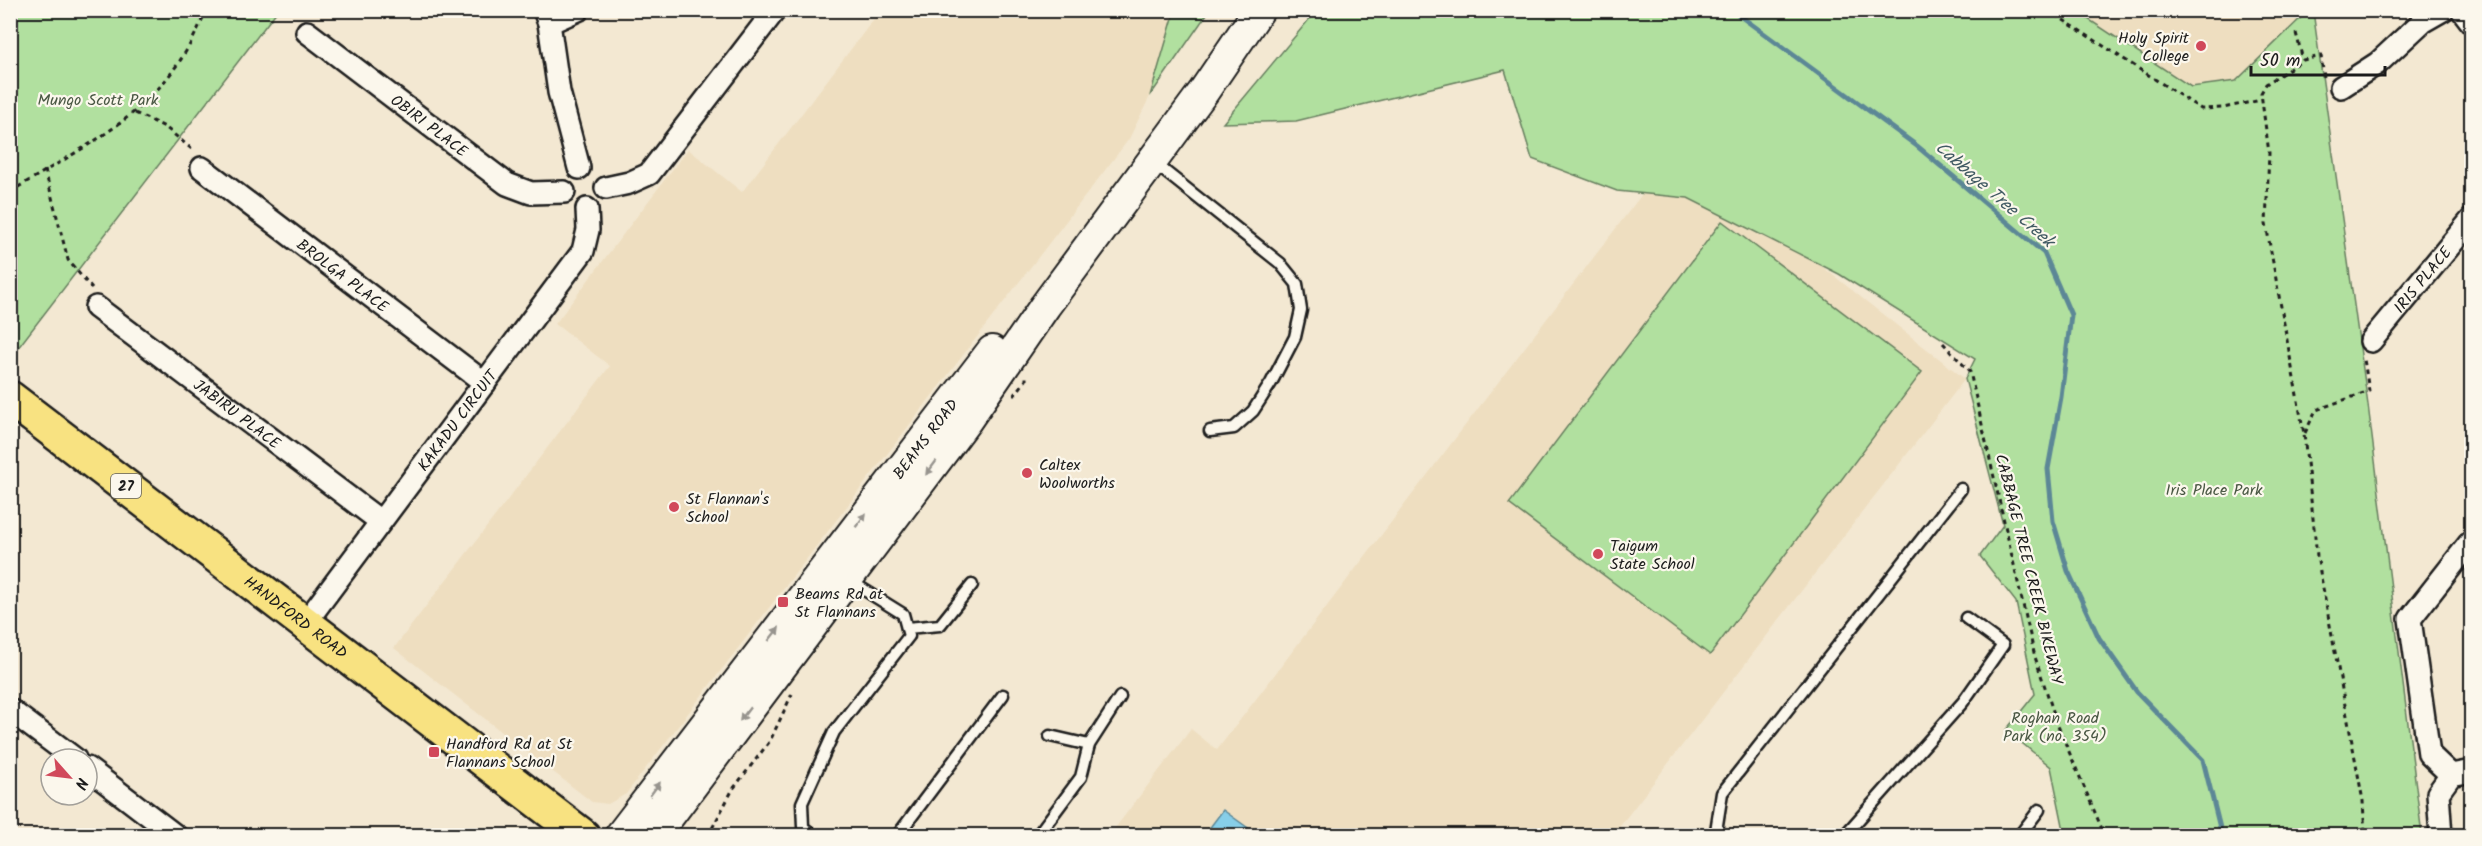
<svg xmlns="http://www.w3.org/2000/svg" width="2482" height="846" font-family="Kalam,sans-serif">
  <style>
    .built { fill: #eedec0 }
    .green { fill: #b1e09f; stroke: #667e5e; stroke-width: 1.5 }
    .water { fill: #87cee8; stroke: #5c8796; stroke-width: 1.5 }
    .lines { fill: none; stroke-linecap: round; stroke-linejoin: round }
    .stream { stroke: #5c8796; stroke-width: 5 }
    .lane-casing { stroke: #1c1c1c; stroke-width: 15 }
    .street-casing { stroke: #1c1c1c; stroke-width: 26 }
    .secondary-casing { stroke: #1c1c1c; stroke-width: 34 }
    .primary-casing { stroke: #1c1c1c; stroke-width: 38 }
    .path { stroke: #1c1c1c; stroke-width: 3; stroke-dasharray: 4.5 4.5; stroke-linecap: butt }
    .lane { stroke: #fbf7ec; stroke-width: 10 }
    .street { stroke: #fbf7ec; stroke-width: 21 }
    .secondary { stroke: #fbf7ec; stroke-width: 30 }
    .primary { stroke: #f8e281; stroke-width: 33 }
    .oneway { fill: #97948e }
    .poi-dot { fill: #d1495b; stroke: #fbf7ec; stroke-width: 2 }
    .labels { text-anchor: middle; stroke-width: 4.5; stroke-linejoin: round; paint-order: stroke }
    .shield { fill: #fbf7ec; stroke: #5f5e5a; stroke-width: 1.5 }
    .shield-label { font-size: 15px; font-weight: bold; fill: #1c1c1c }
    .poi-label { font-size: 16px; fill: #1c1c1c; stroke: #fbf7ec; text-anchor: start }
    .park-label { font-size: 16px; fill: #495743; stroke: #fbf7ec }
    .street-label { font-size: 16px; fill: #1c1c1c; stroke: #fbf7ec }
    .water-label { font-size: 18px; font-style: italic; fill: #415a63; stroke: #fbf7ec }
  </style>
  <rect width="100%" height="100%" fill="#f3e8d2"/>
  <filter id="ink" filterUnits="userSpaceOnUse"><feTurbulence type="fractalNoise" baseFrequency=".0167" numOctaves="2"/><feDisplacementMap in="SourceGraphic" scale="12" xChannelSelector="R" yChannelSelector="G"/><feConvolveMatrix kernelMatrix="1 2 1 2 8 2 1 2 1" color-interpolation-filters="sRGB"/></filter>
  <g filter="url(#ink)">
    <!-- built -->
    <g class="built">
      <polygon points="880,11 1175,11 1150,96 1129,139 626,794 608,804 592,802 394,648 610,366 555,324 688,149 742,192"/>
      <polygon points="2076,11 2308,11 2236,81 2191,87"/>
      <polygon points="1675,151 1965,379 1613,835 1109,836 1191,729 1217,750"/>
    </g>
    <!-- green -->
    <g class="green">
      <polygon points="10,11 277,11 11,357 10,357"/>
      <polygon points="1175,11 1209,11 1150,96"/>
      <polygon points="1316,11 2076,11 2191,87 2236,81 2308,11 2313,11 2368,405 2422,835 2065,835 2051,767 2006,730 2035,694 2016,602 1980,556 2003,525 1965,379 1975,359 1839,274 1688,198 1617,191 1532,159 1505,70 1296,121 1223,123"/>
      <polygon points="1722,221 1922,372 1710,655 1509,504"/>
    </g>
    <!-- water -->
    <polygon class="water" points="1223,810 1258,835 1216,835 1208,830"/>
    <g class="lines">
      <!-- stream -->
      <polyline class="stream" points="1732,10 1917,146 2044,253 2071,315 2061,397 2048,469 2053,521 2068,571 2099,638 2137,692 2203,760 2222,836"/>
      <!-- lane casing -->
      <g class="lane-casing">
        <g id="lane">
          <polyline points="1153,162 1280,263 1297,284 1301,310 1295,337 1271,383 1253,411 1234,428 1210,431"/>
          <polyline points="907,628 940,625 972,585"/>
          <polyline points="1050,736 1089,745"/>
          <polyline points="814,836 803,827 802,803 834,732 909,636 903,614 850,581"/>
          <polyline points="897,836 1003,695"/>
          <polyline points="1037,836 1081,777 1089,745 1120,697"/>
          <polyline points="1713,836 1716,831 1722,793 1961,489"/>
          <polyline points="1844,836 1963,702 2003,645 1966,618"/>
          <polyline points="2019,836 2039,810"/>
        </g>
      </g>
      <!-- street casing -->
      <g class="street-casing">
        <g id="street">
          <polyline points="544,10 549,23 559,92 579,168"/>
          <polyline points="2462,10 2472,23"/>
          <polyline points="549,23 578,10"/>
          <path id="s1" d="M307,32L507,184L531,193L564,192"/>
          <polyline points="2341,87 2378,63 2422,22 2443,10"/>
          <path id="s2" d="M202,168L485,383"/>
          <polyline points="606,188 629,183 649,174 775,10"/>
          <path id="s3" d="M96,307L380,521"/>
          <path id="s4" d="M2371,341L2472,219"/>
          <path id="s5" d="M306,622L583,251L588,230L587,209"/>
          <polyline points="10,710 75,759"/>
          <polyline points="87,768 176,836"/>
          <polyline points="2451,775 2472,771"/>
          <polyline points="2441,836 2438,793 2451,775 2429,754 2410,619 2472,540"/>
        </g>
      </g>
      <!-- secondary casing -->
      <g class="secondary-casing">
        <g id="secondary">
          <path id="s6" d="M620,836L992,351"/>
          <polyline points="654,836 966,421 1045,306 1204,91 1259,10"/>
        </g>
      </g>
      <!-- primary casing -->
      <g class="primary-casing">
        <g id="primary">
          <path id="s7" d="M10,398L583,836"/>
        </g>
      </g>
      <!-- path -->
      <g class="path">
        <polyline points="2048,10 2201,109 2223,108 2261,100"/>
        <polyline points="2296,33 2303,60"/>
        <polyline points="2324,77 2321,56 2303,60 2266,84 2261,93 2269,153 2266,224 2304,434 2317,556 2363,801 2365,836"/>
        <polyline points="135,113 165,127 193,150"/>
        <polyline points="45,170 68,260 92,289"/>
        <path d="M10,192C96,139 167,110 206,10"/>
        <polyline points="1943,343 1970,372 2035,657 2058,726 2105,836"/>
        <polyline points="1014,396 1026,380 1026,377"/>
        <polyline points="2305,433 2316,410 2369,391 2364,359"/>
        <polyline points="708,836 733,789 770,741 792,694"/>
      </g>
      <!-- lane -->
      <use href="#lane" class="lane"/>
      <!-- street -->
      <use href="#street" class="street"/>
      <!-- secondary -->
      <use href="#secondary" class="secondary"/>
      <!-- primary -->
      <use href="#primary" class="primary"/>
    </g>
    <!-- one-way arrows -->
    <defs><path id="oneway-solid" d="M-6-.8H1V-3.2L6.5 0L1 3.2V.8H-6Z" transform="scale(1.5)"/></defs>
    <g class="oneway">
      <use href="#oneway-solid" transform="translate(931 468) rotate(127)"/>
      <use href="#oneway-solid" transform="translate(861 520) rotate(-53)"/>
      <use href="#oneway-solid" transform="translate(774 634) rotate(-52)"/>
      <use href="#oneway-solid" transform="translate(745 714) rotate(127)"/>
      <use href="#oneway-solid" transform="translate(655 789) rotate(-53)"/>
    </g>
  </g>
  <!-- markers -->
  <g class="poi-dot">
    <circle cx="2201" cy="46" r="6"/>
    <circle cx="1027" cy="473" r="6"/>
    <circle cx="674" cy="507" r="6"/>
    <circle cx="1598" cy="554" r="6"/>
    <rect x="777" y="596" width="12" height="12" rx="3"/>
    <rect x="428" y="746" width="12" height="12" rx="3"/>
  </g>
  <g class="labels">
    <!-- shield labels -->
    <rect class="shield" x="111" y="474" width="30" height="24" rx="4.5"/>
    <g class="shield-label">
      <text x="126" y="491">27</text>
    </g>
    <!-- poi labels -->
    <g class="poi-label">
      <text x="2189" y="43" text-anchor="end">Holy Spirit<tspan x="2189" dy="18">College</tspan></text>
      <text x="1039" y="470">Caltex<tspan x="1039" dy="18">Woolworths</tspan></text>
      <text x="686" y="504">St Flannan's<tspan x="686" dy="18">School</tspan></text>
      <text x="1610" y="551">Taigum<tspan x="1610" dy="18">State School</tspan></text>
      <text x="795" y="599">Beams Rd at<tspan x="795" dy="18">St Flannans</tspan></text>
      <text x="446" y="749">Handford Rd at St<tspan x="446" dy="18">Flannans School</tspan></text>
    </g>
    <!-- park labels -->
    <g class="park-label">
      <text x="98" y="105">Mungo Scott Park</text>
      <text x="2214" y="495">Iris Place Park</text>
      <text x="2055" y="723">Roghan Road<tspan x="2055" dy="18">Park (no. 354)</tspan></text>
    </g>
    <!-- street labels -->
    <g class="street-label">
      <text dy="6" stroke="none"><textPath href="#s1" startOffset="154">OBIRI PLACE</textPath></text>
      <text dy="6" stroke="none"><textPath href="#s2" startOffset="177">BROLGA PLACE</textPath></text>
      <text dy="6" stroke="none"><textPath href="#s4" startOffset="80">IRIS PLACE</textPath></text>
      <text dy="6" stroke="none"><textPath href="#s3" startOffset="177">JABIRU PLACE</textPath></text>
      <text dy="6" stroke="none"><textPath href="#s5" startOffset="252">KAKADU CIRCUIT</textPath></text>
      <text dy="6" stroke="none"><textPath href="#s6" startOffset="501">BEAMS ROAD</textPath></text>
      <text transform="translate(2030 569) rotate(76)" y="6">CABBAGE TREE CREEK BIKEWAY</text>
      <text dy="6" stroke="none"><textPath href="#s7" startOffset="360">HANDFORD ROAD</textPath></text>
    </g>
    <!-- water labels -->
    <g class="water-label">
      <text transform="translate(1995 194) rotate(41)" y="6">Cabbage Tree Creek</text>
    </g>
  </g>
  <!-- margin -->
  <rect width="2482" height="846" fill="none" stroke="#fbf7ec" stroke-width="36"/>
  <rect x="18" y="18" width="2446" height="810" fill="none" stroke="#1c1c1c" stroke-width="2" filter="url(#ink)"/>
  <!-- north arrow -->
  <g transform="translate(69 777) rotate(118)"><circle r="28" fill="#fbf7ec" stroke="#a29f99" stroke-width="1.5"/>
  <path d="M0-4.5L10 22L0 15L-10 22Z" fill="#d1495b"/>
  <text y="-9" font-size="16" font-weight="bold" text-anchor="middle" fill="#1c1c1c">N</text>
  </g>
  <!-- scale -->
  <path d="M2251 66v9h134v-9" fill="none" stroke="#1c1c1c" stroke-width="3"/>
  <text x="2260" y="66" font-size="18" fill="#1c1c1c" stroke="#fbf7ec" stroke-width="4.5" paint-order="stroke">50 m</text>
</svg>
